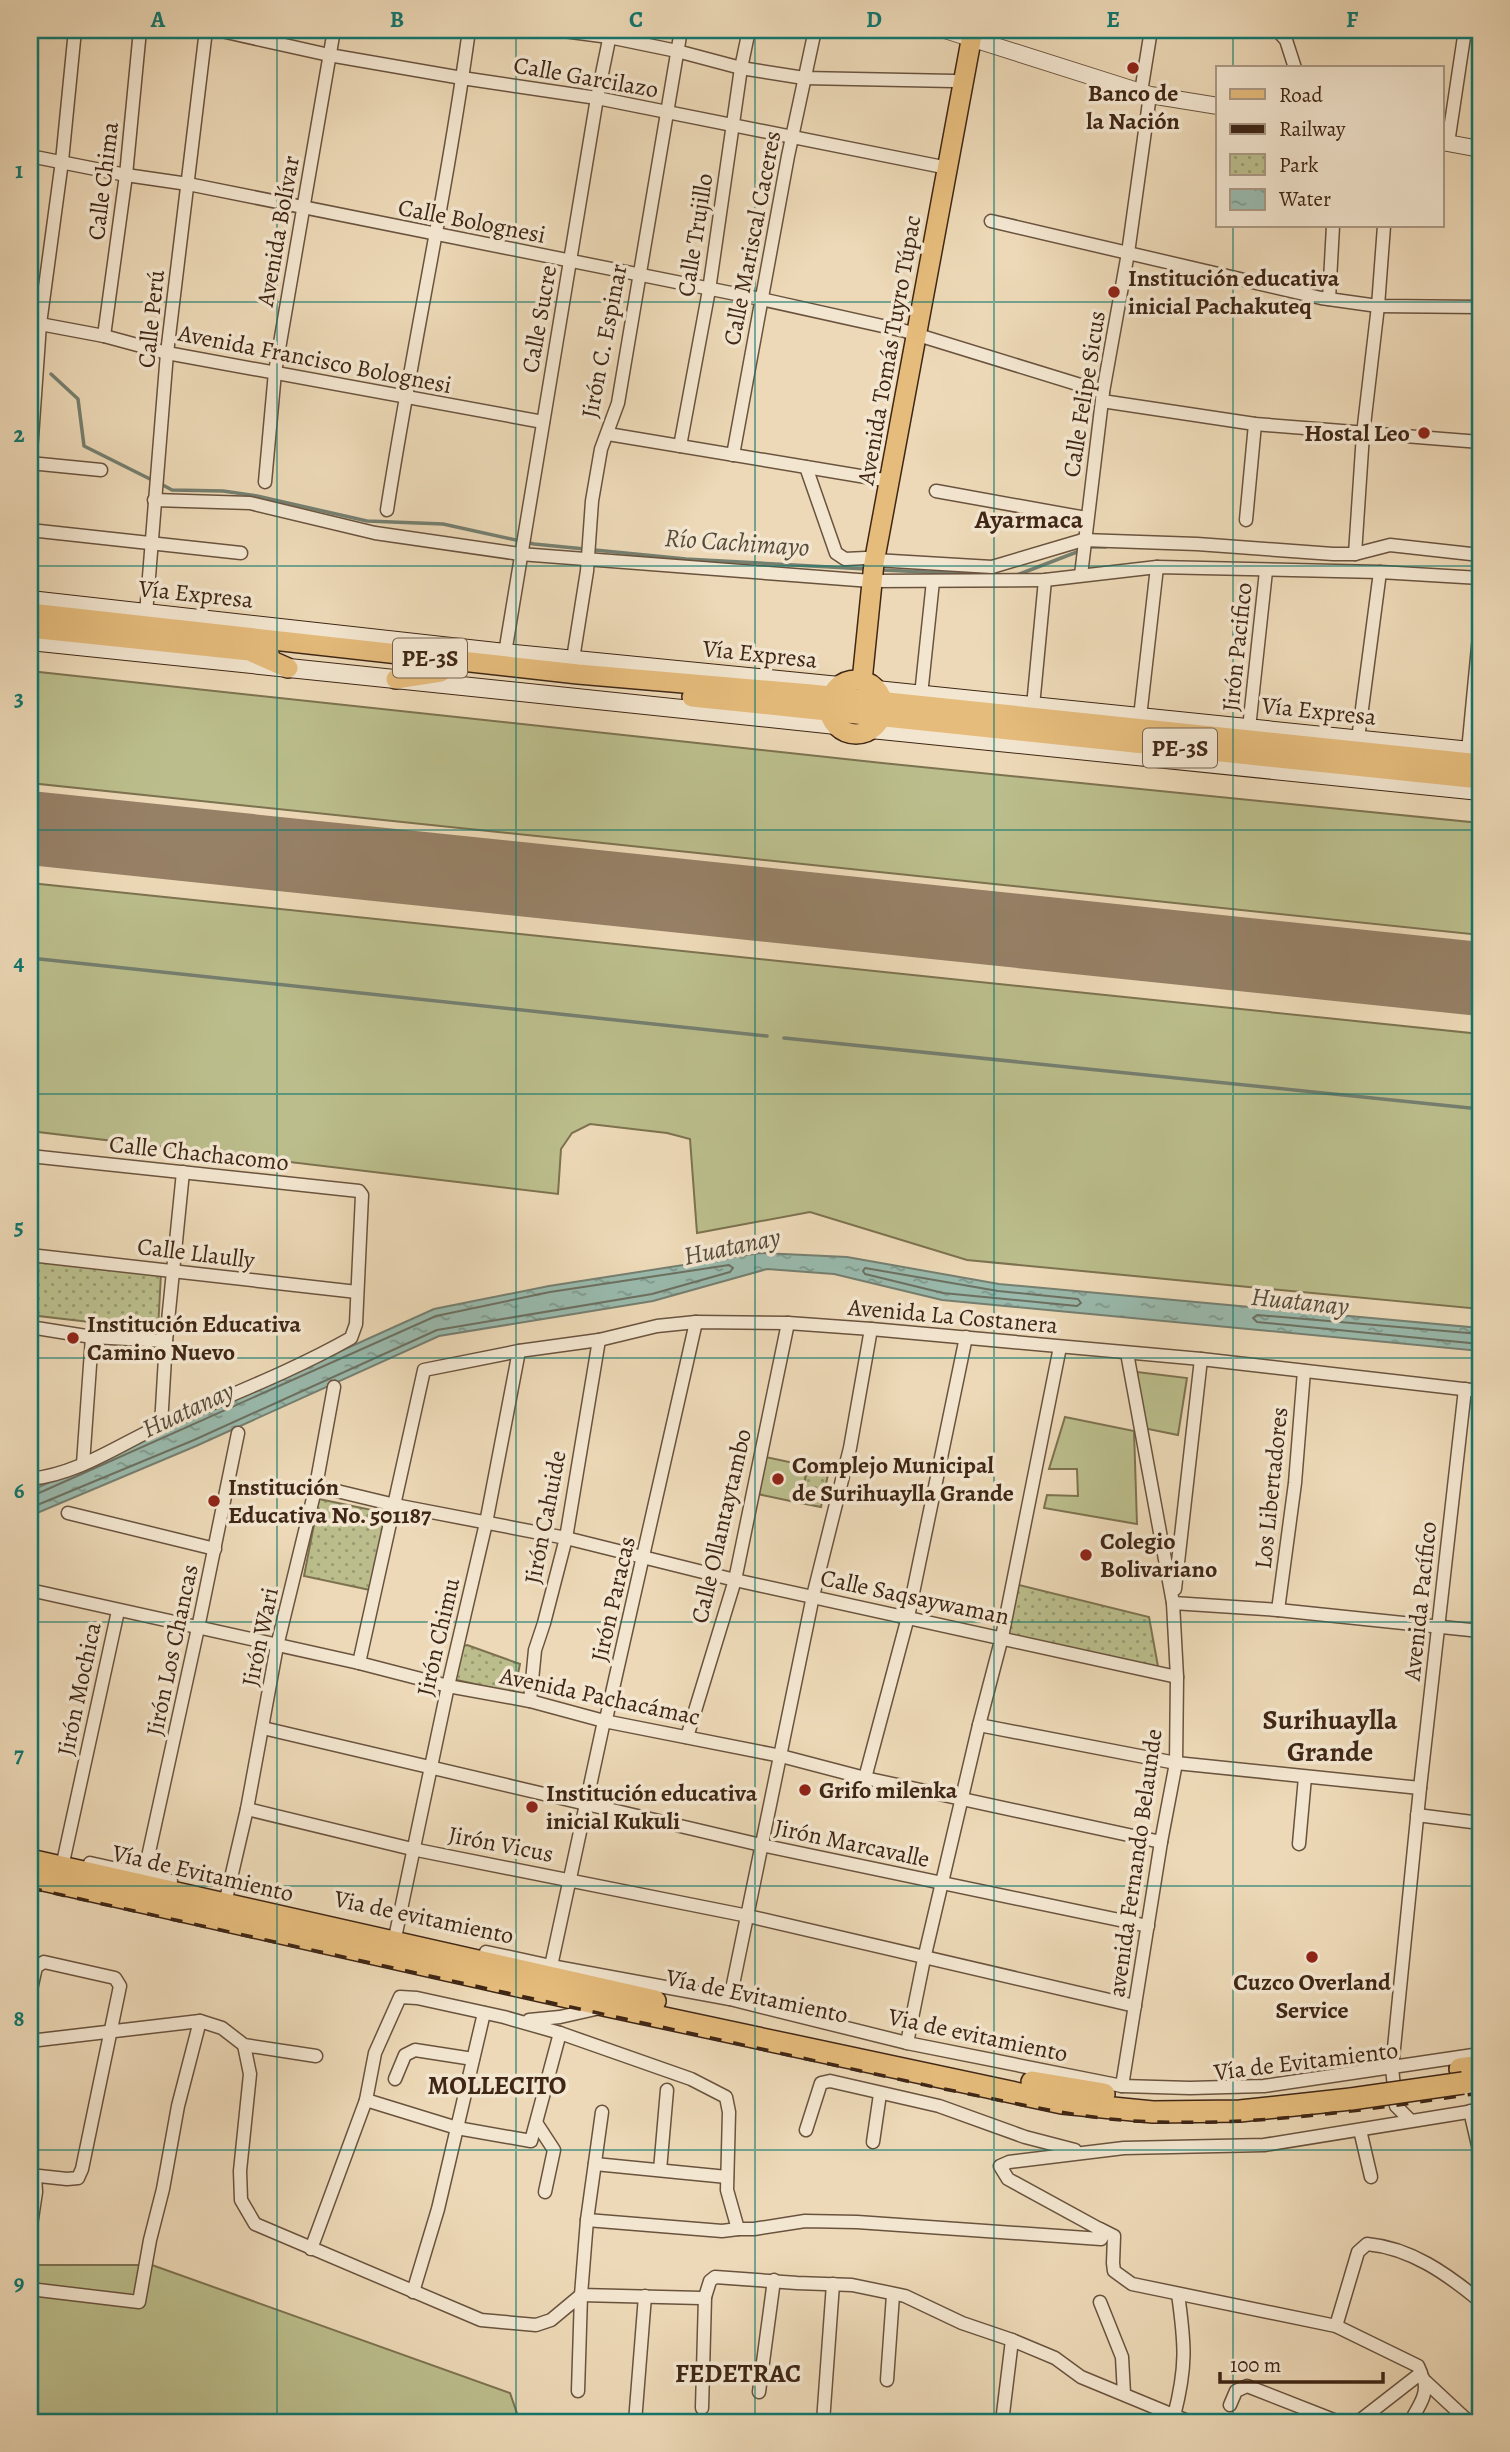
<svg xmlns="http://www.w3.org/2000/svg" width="1510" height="2452" font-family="Alegreya,serif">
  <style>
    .green { fill: #bbbe8c; stroke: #7d7250; stroke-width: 2 }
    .park { fill: url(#park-dots); stroke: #7d7250; stroke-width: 2 }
    .water { fill: url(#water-ripples); stroke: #757f70; stroke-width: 2 }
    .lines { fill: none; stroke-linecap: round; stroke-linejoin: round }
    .shore { stroke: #6c7061; stroke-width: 2 }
    .stream { stroke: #757f70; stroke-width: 3.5 }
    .runway { stroke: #968066; stroke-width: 74 }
    .minor-casing { stroke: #6a533e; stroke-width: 15 }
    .tertiary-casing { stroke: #6a533e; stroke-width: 18 }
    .secondary-casing { stroke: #3f2615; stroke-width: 20 }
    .primary-casing { stroke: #3f2615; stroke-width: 22 }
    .trunk-casing { stroke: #3f2615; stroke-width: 24 }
    .minor { stroke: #f3e6d0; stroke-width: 12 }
    .tertiary { stroke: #f3e6d0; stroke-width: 16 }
    .secondary { stroke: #f3e6d0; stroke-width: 18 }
    .primary { stroke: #e6bc7c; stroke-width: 19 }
    .trunk { stroke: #e6bc7c; stroke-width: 21 }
    .rail { stroke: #3f2615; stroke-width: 3.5; stroke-dasharray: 12 12; stroke-linecap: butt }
    .trunk-bridge-casing { stroke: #3f2615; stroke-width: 24; stroke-linecap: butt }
    .trunk-bridge { stroke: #e6bc7c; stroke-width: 21 }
    .grid { fill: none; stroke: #0f766e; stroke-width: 2; stroke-opacity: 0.55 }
    .poi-dot { fill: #8f2418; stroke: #f3e6d0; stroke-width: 2.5 }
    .labels { text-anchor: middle; stroke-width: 7; stroke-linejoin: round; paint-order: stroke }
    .shield { fill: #f3e6d0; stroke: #75604d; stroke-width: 2 }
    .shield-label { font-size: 23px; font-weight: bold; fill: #3f2615 }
    .street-label { font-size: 24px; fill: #3f2615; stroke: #f3e6d0 }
    .poi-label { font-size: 24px; font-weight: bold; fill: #3f2615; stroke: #f3e6d0; text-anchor: start }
    .neighbourhood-label { font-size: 26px; font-weight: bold; fill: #3f2615; stroke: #f3e6d0 }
    .water-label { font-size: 26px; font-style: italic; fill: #564b3b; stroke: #f3e6d0 }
    .quarter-label { font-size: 28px; font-weight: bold; fill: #3f2615; stroke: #f3e6d0 }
    .neatline { fill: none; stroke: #0f766e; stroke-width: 2.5 }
    .grid-label { font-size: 23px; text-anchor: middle; font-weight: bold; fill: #0f766e }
  </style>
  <defs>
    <pattern id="park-dots" width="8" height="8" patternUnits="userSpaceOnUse" patternTransform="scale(1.75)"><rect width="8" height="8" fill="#bbbe8c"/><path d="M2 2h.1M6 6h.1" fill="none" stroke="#999a71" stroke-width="1.8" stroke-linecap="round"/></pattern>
    <pattern id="water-ripples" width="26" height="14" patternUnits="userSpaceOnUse" patternTransform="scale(1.75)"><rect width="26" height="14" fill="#99baad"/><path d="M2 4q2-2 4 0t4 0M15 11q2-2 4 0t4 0" fill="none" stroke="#7e978c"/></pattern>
  </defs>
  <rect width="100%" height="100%" fill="#edd9b7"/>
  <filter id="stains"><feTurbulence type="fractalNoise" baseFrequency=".00286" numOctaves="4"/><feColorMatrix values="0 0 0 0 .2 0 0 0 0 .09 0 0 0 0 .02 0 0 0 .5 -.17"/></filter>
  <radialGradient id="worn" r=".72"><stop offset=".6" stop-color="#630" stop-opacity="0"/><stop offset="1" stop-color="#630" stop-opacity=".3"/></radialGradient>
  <!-- green -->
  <g class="green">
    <polygon points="30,671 882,763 1480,823 1480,935 30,783"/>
    <polygon points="30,883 1480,1034 1480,1309 967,1260 810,1212 697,1233 690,1139 667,1133 590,1124 572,1133 561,1149 558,1194 30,1131"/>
    <polygon points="1137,1372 1187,1378 1178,1435 1143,1428"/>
    <polygon points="1065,1417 1134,1431 1137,1524 1044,1508 1047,1495 1078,1496 1077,1469 1049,1469"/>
    <polygon points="756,1455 808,1466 800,1503 748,1492"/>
    <polygon points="30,2265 152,2265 510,2393 520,2422 30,2422"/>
  </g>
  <!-- park -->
  <g class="park">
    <polygon points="30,1258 161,1273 158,1330 30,1315"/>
    <polygon points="808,1466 829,1470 821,1507 800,1503"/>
    <polygon points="319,1499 386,1513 370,1590 304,1576"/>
    <polygon points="1011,1583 1149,1617 1159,1672 1000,1636"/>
    <polygon points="467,1645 520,1664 514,1693 448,1678 454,1649"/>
  </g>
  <!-- water -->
  <polygon class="water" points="760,1253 847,1257 999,1284 1480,1328 1480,1351 942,1300 834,1274 767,1269 653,1301 439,1336 196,1446 30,1516 30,1491 434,1309 549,1286"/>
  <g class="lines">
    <!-- shore -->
    <g class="shore">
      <polygon points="865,1268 998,1291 1078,1299 1081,1303 1077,1306 943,1293 865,1274 863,1271"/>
      <polyline points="1480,1334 1257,1315 1253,1318 1257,1322 1480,1344"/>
      <polyline points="30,1497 436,1316 550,1292 729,1265 733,1268 730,1272 652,1294 437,1330 194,1440 30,1508"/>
    </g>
    <!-- stream -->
    <g class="stream">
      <polyline points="51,374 78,399 84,446 154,481"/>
      <polyline points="161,484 172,490 223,491 257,496 367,521 443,524 534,544 686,559 866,569"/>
      <polyline points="1089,547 1106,547"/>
      <polyline points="881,570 971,574"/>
      <polyline points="1017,575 1082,550"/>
      <polyline points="30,958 767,1036"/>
      <polyline points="784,1038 1480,1109"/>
    </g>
    <!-- runway -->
    <polyline class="runway" points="30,828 1480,979"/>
    <!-- minor casing -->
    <g class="minor-casing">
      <g id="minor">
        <polyline points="217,30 329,55 462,78 597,98 948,168"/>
        <polyline points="556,30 609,37 677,51 741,68 804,78 954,81"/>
        <polyline points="1277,30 1286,40 1295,68"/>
        <polyline points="1141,92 1151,30"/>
        <polyline points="1448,143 1465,30"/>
        <polyline points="30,156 126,175 188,184 761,299 905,331 1103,392"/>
        <polyline points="991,221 1321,298 1378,306 1480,307"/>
        <polyline points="1329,299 1333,226"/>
        <polyline points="40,324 104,336 167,353 543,422"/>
        <polyline points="104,336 126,175 140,30"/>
        <polyline points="1102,401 1255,424 1480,442"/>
        <polyline points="608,434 890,481"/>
        <polyline points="680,446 709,290 741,68 749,30"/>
        <polyline points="733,455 788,156 815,30"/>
        <polyline points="30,463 101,470"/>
        <polyline points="30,466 40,324 62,161 75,30"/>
        <polyline points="806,467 836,553 845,559 866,558"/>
        <polyline points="265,482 275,372 334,30"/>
        <polyline points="936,491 1086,518"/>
        <polyline points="154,500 250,503 375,533 520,554 871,581 1045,580 1157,567 1380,572 1480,578"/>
        <path d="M387,510C412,349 447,191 469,30"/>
        <polyline points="1246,520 1255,424"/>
        <polyline points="30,530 241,553"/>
        <polyline points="1355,554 1363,434 1378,306 1384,226"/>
        <polyline points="875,560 992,567 1083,540 1197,544 1333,554 1355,554 1390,545 1480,555"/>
        <polyline points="1081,575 1103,392 1128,253 1150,95"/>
        <polyline points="146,614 167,353 206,30"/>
        <polyline points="505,653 597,98 611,30"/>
        <polyline points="573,659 587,571 592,501 601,449 618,403 681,30"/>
        <polyline points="921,695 933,581"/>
        <polyline points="1033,706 1045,580"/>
        <polyline points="1140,717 1157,567"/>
        <polyline points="1249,728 1266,571"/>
        <polyline points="1358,739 1380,572"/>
        <polyline points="1468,751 1480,626"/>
        <path d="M30,1156L359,1191L362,1195L356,1324L351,1338C291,1372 227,1396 164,1424C120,1444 79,1474 30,1479"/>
        <polyline points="30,1255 357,1292"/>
        <polyline points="30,1327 92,1337 166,1341"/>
        <polyline points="161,1425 166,1341 183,1172"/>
        <polyline points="83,1464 92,1337"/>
        <polyline points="316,1486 395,1505 566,1538 735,1580 1177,1677"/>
        <polyline points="68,1513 215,1549"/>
        <polyline points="1175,1589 1201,1359"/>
        <polyline points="30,1590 359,1663 448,1686 530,1701 604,1721 781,1756 865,1778 1161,1842"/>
        <polyline points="1173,1603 1278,1610 1480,1631"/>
        <polyline points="30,1609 33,1590"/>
        <polyline points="1278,1610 1295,1483 1304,1371"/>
        <polyline points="359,1663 424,1370 519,1351 599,1340 657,1326 696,1322 788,1323 871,1329 1201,1359 1480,1391"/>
        <polyline points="530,1701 535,1650 544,1623 566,1538 599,1340"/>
        <polyline points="979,1725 1176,1763 1420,1788"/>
        <polyline points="263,1728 761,1845 1148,1926"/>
        <polyline points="687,1737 735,1580 788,1323"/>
        <polyline points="865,1778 908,1617 966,1337"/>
        <polyline points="247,1809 412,1849 748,1916 1135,2006"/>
        <polyline points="1417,1815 1480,1823"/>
        <polyline points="1299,1844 1305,1777"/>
        <polyline points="90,1863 171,1881"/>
        <polyline points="62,1867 118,1611"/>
        <polyline points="144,1875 198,1628 238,1433"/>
        <polyline points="227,1895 247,1809 277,1646 316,1486 334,1387"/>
        <polyline points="396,1933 448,1686 486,1523 519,1351"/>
        <polyline points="486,1952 551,1966 730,1999 907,2043 1122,2086 1190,2088 1264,2086 1480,2054"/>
        <polyline points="551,1966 604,1721 607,1715 696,1322"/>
        <polyline points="30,1994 36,1967 44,1962 115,1978 120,1986 82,2169 78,2178 67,2179 30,2175"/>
        <polyline points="730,1999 813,1596 850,1448 871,1329"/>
        <polyline points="529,2020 560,2017 600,2008"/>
        <polyline points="30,2041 200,2021 222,2028 244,2045 316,2056"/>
        <polyline points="907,2043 924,1959 979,1725 1002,1637 1060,1347"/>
        <polyline points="244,2045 250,2074 240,2171 241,2200 255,2224 481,2320 536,2325 551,2320 581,2295 578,2391"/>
        <polyline points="395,2079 405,2055 415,2050 473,2059"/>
        <polyline points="1122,2086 1161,1842 1176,1763 1177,1677 1173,1603 1127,1353"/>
        <polyline points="366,2100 457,2128 531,2141 560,2033"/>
        <polyline points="1470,2111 1480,2154"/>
        <polyline points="1410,2120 1396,2106 1392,2068 1420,1788 1465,1389"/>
        <polyline points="537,2124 554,2150 545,2192"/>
        <polyline points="806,2130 821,2083 830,2081 939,2106 1025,2137 1075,2150"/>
        <polyline points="1360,2130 1371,2177"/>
        <polyline points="873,2142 880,2094"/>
        <polyline points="595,2164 727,2177"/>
        <polyline points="660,2170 667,2090"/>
        <polyline points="587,2220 602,2112"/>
        <polyline points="738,2229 722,2231 587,2220 581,2295 701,2298 705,2297 710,2281 715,2277 797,2283 852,2285 905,2296 962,2323 1012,2340 1002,2422"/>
        <polyline points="1100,2229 1114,2236 1113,2263 1114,2271 1132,2284 1336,2326 1418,2366 1421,2373 1358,2422"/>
        <polyline points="30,2232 36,2192 35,2176"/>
        <polyline points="311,2249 366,2100 375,2053 400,1997 417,1998 504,2017 560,2033 691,2079 726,2097 729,2112 727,2190 738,2229 754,2229 805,2221 857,2222 1101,2239 1105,2232 1008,2179 1000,2166 1009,2162 1124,2148 1264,2145 1480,2110"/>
        <polyline points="30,2289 139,2302 150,2240 163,2189 178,2106 200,2021"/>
        <polyline points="413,2292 438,2209 484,2013"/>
        <polyline points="1100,2302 1122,2357 1124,2394"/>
        <path d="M1336,2326L1358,2252L1367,2244C1411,2248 1447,2274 1480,2301"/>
        <polyline points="1012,2340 1055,2358 1081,2377 1190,2422"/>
        <polyline points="887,2380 893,2295"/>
        <polyline points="1426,2382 1469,2422"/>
        <polyline points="759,2392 774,2280"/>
        <polyline points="1230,2405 1236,2391 1247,2386 1339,2422"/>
        <polyline points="702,2408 705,2297"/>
        <path d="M1174,2416C1187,2366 1185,2344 1178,2294"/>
        <polyline points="635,2422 645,2296"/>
        <polyline points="823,2422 833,2284"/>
        <path d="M1410,2422C1417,2409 1430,2393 1423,2378"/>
      </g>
    </g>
    <!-- tertiary casing -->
    <g class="tertiary-casing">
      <g id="tertiary">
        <polyline points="945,30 1150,95 1218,106"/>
        <polyline points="1442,142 1480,149"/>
      </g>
    </g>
    <!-- secondary casing -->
    <g class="secondary-casing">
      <g id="secondary">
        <polyline points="30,600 505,653 839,686"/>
        <polyline points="30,641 836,725"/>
        <polyline points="876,690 1480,752"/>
        <polyline points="871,729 1480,791"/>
      </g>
    </g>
    <!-- primary casing -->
    <g class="primary-casing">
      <g id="primary">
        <polyline points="30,613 578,674 811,694 1480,764"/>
        <polyline points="30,628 269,653"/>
        <polyline points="254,653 288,668"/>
        <polyline points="396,679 441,672"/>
        <circle cx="856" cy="707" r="27"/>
        <polyline points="862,681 874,563 973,30"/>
        <polyline points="692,697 1480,779"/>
      </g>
    </g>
    <!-- trunk casing -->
    <g class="trunk-casing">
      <g id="trunk">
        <polyline points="30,1860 655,2001"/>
        <polyline points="30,1877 608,2006 1062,2103 1153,2112 1240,2111 1351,2099"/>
        <polyline points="1460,2069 1480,2066"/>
        <polyline points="1032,2082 1104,2094"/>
      </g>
    </g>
    <!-- minor -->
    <use href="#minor" class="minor"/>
    <!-- tertiary -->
    <use href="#tertiary" class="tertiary"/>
    <!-- secondary -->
    <use href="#secondary" class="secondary"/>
    <!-- primary -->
    <use href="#primary" class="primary"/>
    <!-- trunk -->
    <use href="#trunk" class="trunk"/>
    <!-- rail -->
    <path class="rail" d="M30,1888L934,2087C1008,2101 1083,2121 1159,2122C1267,2125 1373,2109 1480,2093"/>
    <!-- trunk-bridge casing -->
    <g class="trunk-bridge-casing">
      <polyline id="trunk-bridge" points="1351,2099 1463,2083"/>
    </g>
    <!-- trunk-bridge -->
    <use href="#trunk-bridge" class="trunk-bridge"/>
  </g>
  <!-- grid -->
  <path class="grid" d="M277,30V2422M516,30V2422M755,30V2422M994,30V2422M1233,30V68M1233,226V2422M30,302H1480M30,566H1480M30,830H1480M30,1094H1480M30,1358H1480M30,1622H1480M30,1886H1480M30,2150H1480"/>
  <!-- markers -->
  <g class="poi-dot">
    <circle cx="1133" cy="68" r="7"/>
    <circle cx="1114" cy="292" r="7"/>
    <circle cx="1424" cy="433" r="7"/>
    <circle cx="73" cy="1338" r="7"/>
    <circle cx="778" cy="1479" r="7"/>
    <circle cx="214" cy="1501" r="7"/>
    <circle cx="1086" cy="1555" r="7"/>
    <circle cx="805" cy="1790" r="7"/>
    <circle cx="532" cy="1807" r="7"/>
    <circle cx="1312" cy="1957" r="7"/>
  </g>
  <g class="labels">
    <!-- shield labels -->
    <g class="shield">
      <rect x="393" y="638.5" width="74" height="39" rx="5"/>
      <rect x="1143" y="728.5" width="74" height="39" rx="5"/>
    </g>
    <g class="shield-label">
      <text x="430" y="666">PE-3S</text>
      <text x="1180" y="756">PE-3S</text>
    </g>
    <!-- street labels -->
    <g class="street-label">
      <text transform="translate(586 77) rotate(10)" y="8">Calle Garcilazo</text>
      <text transform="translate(103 181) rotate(-83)" y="8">Calle Chima</text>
      <text transform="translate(472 221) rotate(11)" y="8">Calle Bolognesi</text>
      <text transform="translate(278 231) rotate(-80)" y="8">Avenida Bolívar</text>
      <text transform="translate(695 235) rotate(-81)" y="8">Calle Trujillo</text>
      <text transform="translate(752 238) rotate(-79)" y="8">Calle Mariscal Caceres</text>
      <text transform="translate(151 319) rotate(-84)" y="8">Calle Perú</text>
      <text transform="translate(539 319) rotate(-80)" y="8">Calle Sucre</text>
      <text transform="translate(604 341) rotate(-79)" y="8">Jirón C. Espinar</text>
      <text transform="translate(889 350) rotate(-80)" y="8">Avenida Tomás Tuyro Túpac</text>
      <text transform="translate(315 359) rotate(11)" y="8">Avenida Francisco Bolognesi</text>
      <text transform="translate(1084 394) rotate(-81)" y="8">Calle Felipe Sicus</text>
      <text transform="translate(196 594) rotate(6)" y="8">Vía Expresa</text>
      <text transform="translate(1237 647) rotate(-84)" y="8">Jirón Pacifico</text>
      <text transform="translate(760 654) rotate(6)" y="8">Vía Expresa</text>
      <text transform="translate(1319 711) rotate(6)" y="8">Vía Expresa</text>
      <text transform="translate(199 1153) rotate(6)" y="8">Calle Chachacomo</text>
      <text transform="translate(196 1253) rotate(7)" y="8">Calle Llaully</text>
      <text transform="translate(953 1316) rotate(5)" y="8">Avenida La Costanera</text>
      <text transform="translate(1271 1488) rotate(-84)" y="8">Los Libertadores</text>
      <text transform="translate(545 1517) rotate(-79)" y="8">Jirón Cahuide</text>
      <text transform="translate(721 1526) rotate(-77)" y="8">Calle Ollantaytambo</text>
      <text transform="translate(915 1597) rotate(12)" y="8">Calle Saqsaywaman</text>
      <text transform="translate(613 1599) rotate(-77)" y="8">Jirón Paracas</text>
      <text transform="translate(1420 1601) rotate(-84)" y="8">Avenida Pacífico</text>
      <text transform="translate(260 1637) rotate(-78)" y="8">Jirón Wari</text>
      <text transform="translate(438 1637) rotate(-77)" y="8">Jirón Chimu</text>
      <text transform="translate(172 1650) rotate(-78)" y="8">Jirón Los Chancas</text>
      <text transform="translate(79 1689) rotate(-78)" y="8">Jirón Mochica</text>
      <text transform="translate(600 1696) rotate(12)" y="8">Avenida Pachacámac</text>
      <text transform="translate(852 1843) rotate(12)" y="8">Jirón Marcavalle</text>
      <text transform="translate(501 1844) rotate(11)" y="8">Jirón Vicus</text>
      <text transform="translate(1135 1863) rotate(-82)" y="8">avenida Fernando Belaunde</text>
      <text transform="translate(203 1873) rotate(13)" y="8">Vía de Evitamiento</text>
      <text transform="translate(424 1917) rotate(12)" y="8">Via de evitamiento</text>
      <text transform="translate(757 1996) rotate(12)" y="8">Vía de Evitamiento</text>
      <text transform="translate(978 2035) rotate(12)" y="8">Via de evitamiento</text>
      <text transform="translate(1306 2061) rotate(-7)" y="8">Vía de Evitamiento</text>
    </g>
    <!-- poi labels -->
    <g class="poi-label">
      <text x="1133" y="101" text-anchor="middle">Banco de<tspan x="1133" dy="28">la Nación</tspan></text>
      <text x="1128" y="286">Institución educativa<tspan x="1128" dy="28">inicial Pachakuteq</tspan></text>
      <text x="1410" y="441" text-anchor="end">Hostal Leo</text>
      <text x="87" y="1332">Institución Educativa<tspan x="87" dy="28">Camino Nuevo</tspan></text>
      <text x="792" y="1473">Complejo Municipal<tspan x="792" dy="28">de Surihuaylla Grande</tspan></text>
      <text x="228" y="1495">Institución<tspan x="228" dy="28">Educativa No. 501187</tspan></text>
      <text x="1100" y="1549">Colegio<tspan x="1100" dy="28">Bolivariano</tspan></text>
      <text x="819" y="1798">Grifo milenka</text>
      <text x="546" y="1801">Institución educativa<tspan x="546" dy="28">inicial Kukuli</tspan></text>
      <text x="1312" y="1990" text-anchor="middle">Cuzco Overland<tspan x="1312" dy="28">Service</tspan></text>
    </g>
    <!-- neighbourhood labels -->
    <g class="neighbourhood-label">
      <text x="1029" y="528">Ayarmaca</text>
      <text x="497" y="2094">MOLLECITO</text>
      <text x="738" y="2382">FEDETRAC</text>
    </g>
    <!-- water labels -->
    <g class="water-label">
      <text transform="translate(737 542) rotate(4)" y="9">Río Cachimayo</text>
      <text transform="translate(732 1246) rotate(-12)" y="9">Huatanay</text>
      <text transform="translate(1300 1301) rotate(6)" y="9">Huatanay</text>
      <text transform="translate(188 1409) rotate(-25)" y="9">Huatanay</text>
    </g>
    <!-- quarter labels -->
    <g class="quarter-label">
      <text x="1330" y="1729">Surihuaylla<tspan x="1330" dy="32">Grande</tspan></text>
    </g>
  </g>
  <!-- margin -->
  <rect width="1510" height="2452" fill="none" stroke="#edd9b7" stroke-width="77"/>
  <!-- legend -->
  <rect x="1216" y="66" width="228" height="161" fill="#f3e6d0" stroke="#ab9985" stroke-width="2"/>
  <rect x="1230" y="89" width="35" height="10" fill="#e6bc7c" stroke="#ab9985" stroke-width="2"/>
  <text x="1279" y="102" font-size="21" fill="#3f2615">Road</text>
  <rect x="1230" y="124" width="35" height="10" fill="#3f2615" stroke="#ab9985" stroke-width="2"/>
  <text x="1279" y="136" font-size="21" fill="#3f2615">Railway</text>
  <rect x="1230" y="154" width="35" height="21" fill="url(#park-dots)" stroke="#ab9985" stroke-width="2"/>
  <text x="1279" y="172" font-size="21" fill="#3f2615">Park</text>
  <rect x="1230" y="189" width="35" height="21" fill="url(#water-ripples)" stroke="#ab9985" stroke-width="2"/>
  <text x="1279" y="206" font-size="21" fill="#3f2615">Water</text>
  <!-- scale -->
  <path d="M1220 2372v10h163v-10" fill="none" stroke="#3f2615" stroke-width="3.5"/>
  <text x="1230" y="2372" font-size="21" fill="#3f2615" stroke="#f3e6d0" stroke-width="5" paint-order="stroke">100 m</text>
  <rect x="38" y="38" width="1434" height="2376" class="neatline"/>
  <g class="grid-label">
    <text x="158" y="27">A</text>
    <text x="397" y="27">B</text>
    <text x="636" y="27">C</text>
    <text x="874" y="27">D</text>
    <text x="1113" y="27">E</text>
    <text x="1352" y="27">F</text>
    <text x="19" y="178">1</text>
    <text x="19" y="442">2</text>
    <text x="19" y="706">3</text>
    <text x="19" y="970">4</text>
    <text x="19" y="1234">5</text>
    <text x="19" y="1498">6</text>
    <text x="19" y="1762">7</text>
    <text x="19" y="2026">8</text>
    <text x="19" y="2290">9</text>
  </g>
  <rect width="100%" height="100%" filter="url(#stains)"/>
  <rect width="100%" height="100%" fill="url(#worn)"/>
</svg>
